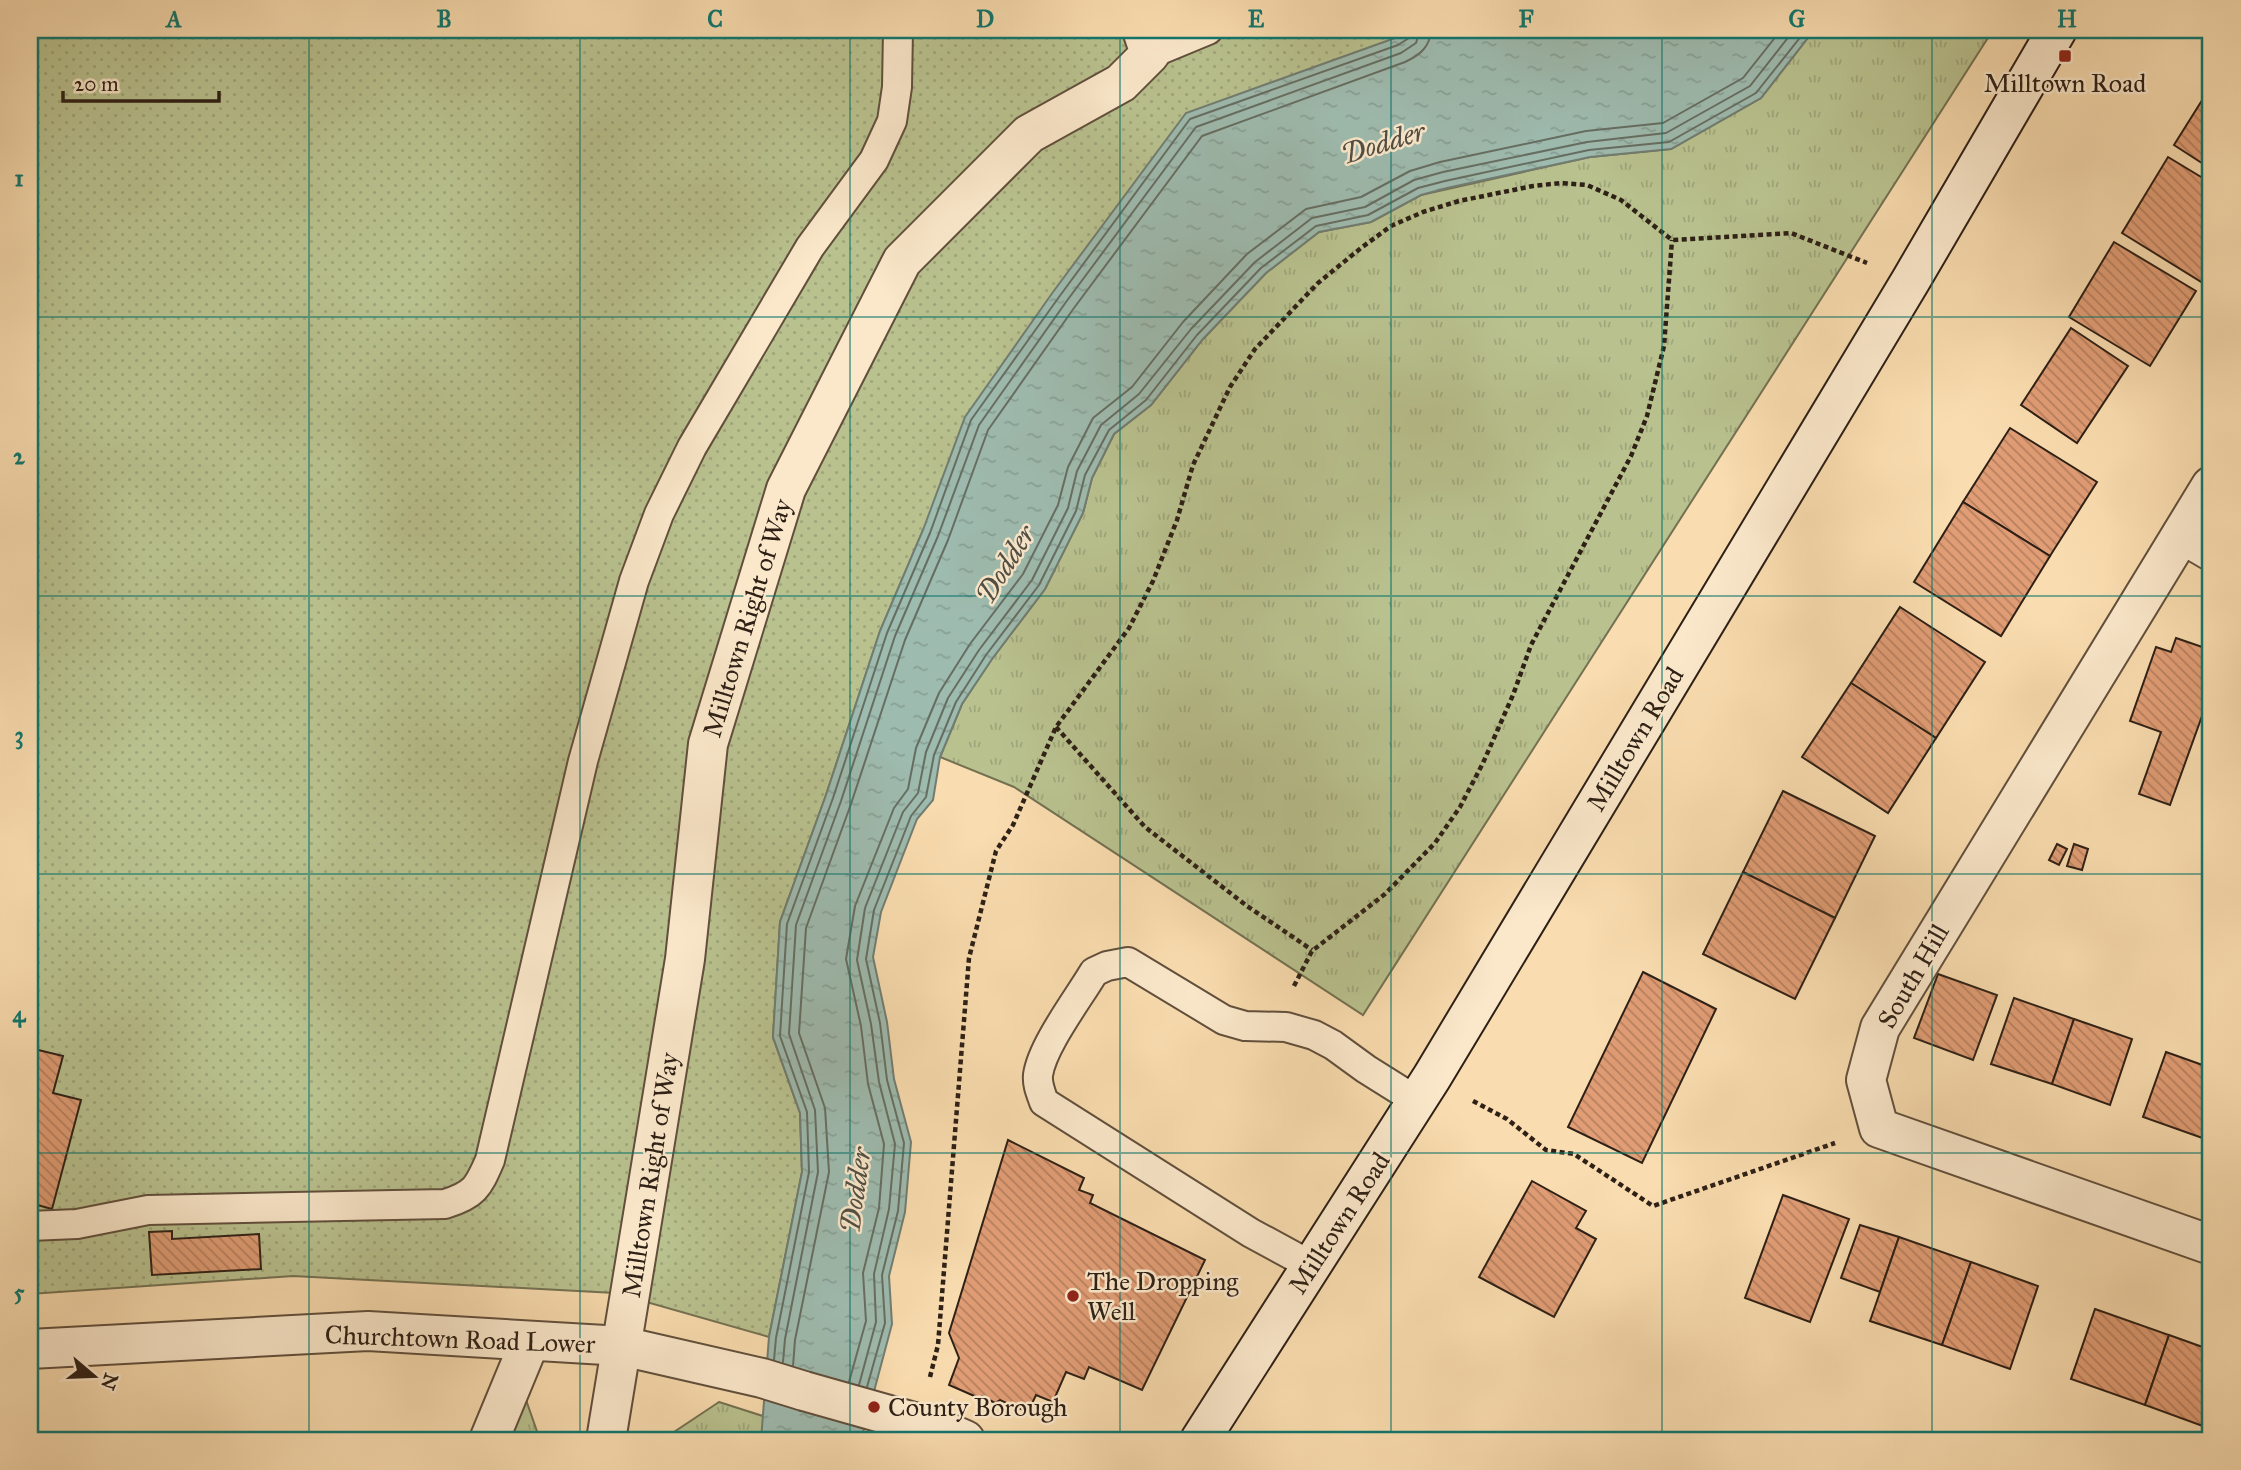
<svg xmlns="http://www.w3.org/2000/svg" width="2241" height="1470" font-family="'IM FELL Great Primer',serif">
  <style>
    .grass { fill: url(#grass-dots); stroke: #747152; stroke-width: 2 }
    .park { fill: url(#park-tufts); stroke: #747152; stroke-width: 2 }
    .water { fill: url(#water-ripples); stroke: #717d72; stroke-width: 2 }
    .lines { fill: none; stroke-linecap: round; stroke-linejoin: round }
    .shore { stroke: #666e62; stroke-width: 2 }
    .building { fill: url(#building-back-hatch); stroke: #2e2016; stroke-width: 2 }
    .service-casing { stroke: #614f3c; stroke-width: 32 }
    .minor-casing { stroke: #614f3c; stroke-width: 42 }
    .tertiary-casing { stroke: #614f3c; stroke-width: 42 }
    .secondary-casing { stroke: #2e2016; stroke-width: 42 }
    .path { stroke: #2e2016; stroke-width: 4.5; stroke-dasharray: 5 3.5; stroke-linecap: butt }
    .service { stroke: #fbe8cb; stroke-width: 28 }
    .minor { stroke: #fbe8cb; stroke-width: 38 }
    .tertiary { stroke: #fbe8cb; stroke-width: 38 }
    .secondary { stroke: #fbe8cb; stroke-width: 38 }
    .tertiary-bridge-casing { stroke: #614f3c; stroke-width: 42; stroke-linecap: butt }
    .tertiary-bridge { stroke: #fbe8cb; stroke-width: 38 }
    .grid { fill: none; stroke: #0f766e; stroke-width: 2; stroke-opacity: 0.55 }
    .poi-dot { fill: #8f2418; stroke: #fbe8cb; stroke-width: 2.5 }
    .labels { text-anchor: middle; stroke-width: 5; stroke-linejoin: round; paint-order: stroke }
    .poi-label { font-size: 26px; fill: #2e2016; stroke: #fbe8cb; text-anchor: start }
    .street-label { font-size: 26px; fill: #2e2016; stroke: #fbe8cb }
    .water-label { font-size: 28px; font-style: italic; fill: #504e44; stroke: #fbe8cb }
    .neatline { fill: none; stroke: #0f766e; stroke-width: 2.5 }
    .grid-label { font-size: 23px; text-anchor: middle; font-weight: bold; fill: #0f766e }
  </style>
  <defs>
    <pattern id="grass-dots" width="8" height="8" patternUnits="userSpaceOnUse" patternTransform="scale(1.75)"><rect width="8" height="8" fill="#b9c28f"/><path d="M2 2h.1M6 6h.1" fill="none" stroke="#9fa67b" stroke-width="1.8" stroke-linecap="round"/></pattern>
    <pattern id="park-tufts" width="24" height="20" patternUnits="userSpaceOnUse" patternTransform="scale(1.75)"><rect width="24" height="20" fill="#b9c28f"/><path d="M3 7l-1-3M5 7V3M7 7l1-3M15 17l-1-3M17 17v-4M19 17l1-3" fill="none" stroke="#9fa67b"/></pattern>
    <pattern id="water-ripples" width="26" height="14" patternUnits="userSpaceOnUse" patternTransform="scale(1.75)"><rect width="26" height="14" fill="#9ebbaf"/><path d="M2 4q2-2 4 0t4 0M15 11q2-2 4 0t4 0" fill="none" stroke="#88a096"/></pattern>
    <pattern id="building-back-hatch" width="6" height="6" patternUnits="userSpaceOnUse" patternTransform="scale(1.75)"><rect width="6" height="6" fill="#e19d75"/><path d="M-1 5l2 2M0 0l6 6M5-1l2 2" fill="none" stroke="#b7805f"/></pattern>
  </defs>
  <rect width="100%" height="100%" fill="#f9dcaf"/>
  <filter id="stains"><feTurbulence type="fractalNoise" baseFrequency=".00286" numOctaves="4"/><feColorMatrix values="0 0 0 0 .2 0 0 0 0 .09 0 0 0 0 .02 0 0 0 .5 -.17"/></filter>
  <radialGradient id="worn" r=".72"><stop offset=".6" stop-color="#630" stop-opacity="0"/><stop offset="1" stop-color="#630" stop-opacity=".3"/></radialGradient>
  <!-- grass -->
  <polygon class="grass" points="30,30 1409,30 1395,38 923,530 880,631 826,795 780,922 773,1037 800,1113 802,1172 769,1337 615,1293 293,1276 30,1294"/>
  <!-- park -->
  <g class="park">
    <polygon points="1814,30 1993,30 1363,1015 1014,787 940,757 962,704 992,659 1045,589 1083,513 1092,478 1114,434 1151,405 1203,339 1266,273 1319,232 1371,222 1421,195 1590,157 1671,149 1761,98"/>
    <polygon points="525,1397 540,1440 508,1440"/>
    <polygon points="719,1402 838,1440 662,1440"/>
  </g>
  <!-- water -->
  <polygon class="water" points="1409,30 1814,30 1761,98 1671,149 1590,157 1447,188 1421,195 1371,222 1319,232 1266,273 1203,339 1151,405 1114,434 1092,478 1083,513 1045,589 992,659 962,704 940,757 933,800 917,819 881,912 873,957 887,1022 894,1079 911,1142 905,1212 889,1276 892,1324 861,1440 761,1440 769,1337 802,1172 800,1113 773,1037 780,922 826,795 880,631 923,530 965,417 1053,292 1186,113 1395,38"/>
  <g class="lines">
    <!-- shore -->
    <g class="shore">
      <polyline points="774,1360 776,1338 809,1172 807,1112 780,1036 787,924 833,798 887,633 930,533 971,420 1059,297 1190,119 1398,45 1409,38 1411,30"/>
      <polyline points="783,1362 785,1339 818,1172 815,1110 789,1034 796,925 841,801 895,636 938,536 979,425 1066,302 1196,127 1401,53 1416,43 1420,30"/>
      <path d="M793,1366L795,1340L829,1172L825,1108L799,1033L806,928L851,804L905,640L948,540L988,430L1074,308L1202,136L1405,62C1420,55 1430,47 1431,30"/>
      <polyline points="849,1382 866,1321 863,1273 879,1208 884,1144 868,1084 861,1026 846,959 855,906 894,808 908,789 916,748 939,693 970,644 1023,574 1058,505 1068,467 1093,418 1132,387 1183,322 1247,254 1306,209 1361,197 1410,171 1440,162 1586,131 1663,123 1743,78 1781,30"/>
      <polyline points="859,1385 876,1322 874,1274 889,1209 895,1144 879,1082 871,1024 857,960 865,908 903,812 918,793 926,752 948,698 979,650 1032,580 1068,508 1077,471 1101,425 1139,394 1191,329 1255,262 1312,218 1365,207 1414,180 1443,172 1587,142 1666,133 1750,86 1794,30"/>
      <polyline points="867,1387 885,1323 882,1275 898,1211 904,1143 887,1080 880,1023 866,959 874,910 911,816 926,797 934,755 956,702 986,655 1039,585 1076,511 1085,475 1109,430 1146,400 1197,335 1261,268 1316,226 1368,215 1418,188 1445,181 1589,150 1669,142 1756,93 1806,30"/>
    </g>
  </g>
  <!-- building -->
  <g class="building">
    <polygon points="2211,86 2211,169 2174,145"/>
    <polygon points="2168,157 2211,183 2211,269 2203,283 2122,233"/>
    <polygon points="2114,242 2196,291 2150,366 2069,317"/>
    <polygon points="2071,328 2128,366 2077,443 2021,405"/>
    <polygon points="2010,428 2097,482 2050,556 1963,502"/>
    <polygon points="1963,502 2050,556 2001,636 1914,582"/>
    <polygon points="1900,607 1985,662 1936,738 1851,683"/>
    <polygon points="2176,638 2211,650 2211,691 2170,805 2139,794 2161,732 2130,721 2156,647 2171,652"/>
    <polygon points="1851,683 1936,738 1888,813 1802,757"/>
    <polygon points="1783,791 1875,836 1835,918 1743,872"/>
    <polygon points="2057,844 2067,849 2059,865 2049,860"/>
    <polygon points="2074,844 2088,849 2082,870 2067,866"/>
    <polygon points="1743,872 1835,918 1795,999 1703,954"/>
    <polygon points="1643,972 1716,1009 1642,1163 1568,1127"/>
    <polygon points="1938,974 1997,995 1973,1060 1914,1038"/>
    <polygon points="2014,998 2074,1019 2052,1084 1991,1064"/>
    <polygon points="2074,1019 2132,1039 2110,1105 2052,1084"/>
    <polygon points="30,1048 63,1056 53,1093 81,1100 52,1209 30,1203"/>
    <polygon points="2166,1052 2211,1068 2211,1141 2143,1117"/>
    <polygon points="1008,1140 1084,1178 1079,1190 1093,1195 1090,1203 1205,1260 1142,1390 1089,1367 1084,1379 1066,1372 1053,1402 1036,1395 1028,1412 1000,1400 995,1403 982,1396 979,1398 949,1385 959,1358 949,1333"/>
    <polygon points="1532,1181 1586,1211 1576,1228 1596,1239 1554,1317 1479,1277"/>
    <polygon points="1783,1195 1849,1219 1810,1322 1745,1298"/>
    <polygon points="1860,1225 1899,1237 1880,1292 1841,1278"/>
    <polygon points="172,1231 172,1239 259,1234 261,1269 152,1275 149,1232"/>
    <polygon points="1899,1237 1971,1262 1942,1345 1870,1321"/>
    <polygon points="1971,1262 2038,1286 2010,1369 1942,1345"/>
    <polygon points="2095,1309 2169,1335 2145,1405 2071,1379"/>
    <polygon points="2169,1335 2211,1350 2211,1429 2145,1405"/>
  </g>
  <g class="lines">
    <!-- service casing -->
    <g class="service-casing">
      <g id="service">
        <polyline points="1150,54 1208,30"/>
        <path d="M30,1226L77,1224L148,1210L445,1204C474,1195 478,1188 490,1160L583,761L634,581L659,514L692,447L810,247L874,160L892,121L897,87L898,30"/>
        <path d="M1312,1266L1251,1233L1044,1102C1041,1093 1037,1085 1038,1075C1042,1046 1078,999 1094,972L1107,966L1128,962L1224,1020L1245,1026L1286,1027L1314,1035L1333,1045L1366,1069L1417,1101"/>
      </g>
    </g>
    <!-- minor casing -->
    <g class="minor-casing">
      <g id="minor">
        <polyline points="2211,486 1880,1028 1866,1080 1879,1128 2211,1245"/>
        <polyline points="2182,534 2211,551"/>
        <polyline points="489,1440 530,1341"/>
        <polyline points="606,1440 685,959 708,744 786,489 902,261 1029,134 1121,83 1150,54 1142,30"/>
      </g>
    </g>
    <!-- tertiary casing -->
    <g class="tertiary-casing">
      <g id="tertiary">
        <polyline points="30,1349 368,1331 622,1346 762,1378 804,1391"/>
        <polyline points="942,1430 965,1440"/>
      </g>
    </g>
    <!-- secondary casing -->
    <g class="secondary-casing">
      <polyline id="secondary" points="1200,1440 1432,1077 1911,280 2057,30"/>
    </g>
    <!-- path -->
    <g class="path">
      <polyline points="1056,727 1145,827 1247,906 1312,950"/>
      <polyline points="1294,986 1312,951 1385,894 1435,843 1460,807 1483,763 1513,695 1531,645 1631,456 1647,416 1664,346 1672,240"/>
      <polyline points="30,1000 34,1022 32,1048"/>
      <polyline points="1473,1101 1507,1119 1546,1150 1574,1154 1653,1206 1835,1143"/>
      <polyline points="930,1377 938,1345 969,958 996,851 1013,825 1056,727 1129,628 1153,581 1177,520 1193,465 1230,387 1255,349 1318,283 1361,248 1391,226 1423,212 1459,201 1533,186 1561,183 1587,185 1621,200 1672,240 1791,233 1867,263"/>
    </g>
    <!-- service -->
    <use href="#service" class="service"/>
    <!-- minor -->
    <use href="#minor" class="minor"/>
    <!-- tertiary -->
    <use href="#tertiary" class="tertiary"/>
    <!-- secondary -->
    <use href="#secondary" class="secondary"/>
    <!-- tertiary-bridge casing -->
    <g class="tertiary-bridge-casing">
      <polyline id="tertiary-bridge" points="804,1391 942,1430"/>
    </g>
    <!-- tertiary-bridge -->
    <use href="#tertiary-bridge" class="tertiary-bridge"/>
  </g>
  <!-- grid -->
  <path class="grid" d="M309,30V1440M580,30V1440M850,30V1440M1120,30V1440M1391,30V1440M1662,30V1440M1932,30V1440M30,317H2211M30,596H2211M30,874H2211M30,1153H2211"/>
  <!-- markers -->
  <g class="poi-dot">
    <rect x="2058" y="49" width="14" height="14" rx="3.5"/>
    <circle cx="1073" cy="1296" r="7"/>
    <circle cx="874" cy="1407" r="7"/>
  </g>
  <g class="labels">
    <!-- poi labels -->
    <g class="poi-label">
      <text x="2065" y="92" text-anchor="middle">Milltown Road</text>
      <text x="1087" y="1290">The Dropping<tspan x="1087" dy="30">Well</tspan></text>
      <text x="888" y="1416">County Borough</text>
    </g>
    <!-- street labels -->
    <g class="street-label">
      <text transform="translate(747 618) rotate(-73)" y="9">Milltown Right of Way</text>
      <text transform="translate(1635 739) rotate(-59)" y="9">Milltown Road</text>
      <text transform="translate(1913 976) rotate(-60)" y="9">South Hill</text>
      <text transform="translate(650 1175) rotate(-81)" y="9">Milltown Right of Way</text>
      <text transform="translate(1339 1223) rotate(-57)" y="9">Milltown Road</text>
      <text transform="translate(460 1339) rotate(2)" y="9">Churchtown Road Lower</text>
    </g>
    <!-- water labels -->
    <g class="water-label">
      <text transform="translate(1383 142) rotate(-17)" y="10">Dodder</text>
      <text transform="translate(1005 564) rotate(-58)" y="10">Dodder</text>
      <text transform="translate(855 1190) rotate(-82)" y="10">Dodder</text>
    </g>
  </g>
  <!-- margin -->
  <rect width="2241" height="1470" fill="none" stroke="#f9dcaf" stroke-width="77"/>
  <!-- north arrow -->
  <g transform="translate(94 1376) rotate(109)" stroke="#fbe8cb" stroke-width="5" paint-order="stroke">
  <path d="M0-5L12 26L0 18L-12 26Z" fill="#2e2016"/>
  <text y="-10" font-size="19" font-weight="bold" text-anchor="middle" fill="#2e2016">N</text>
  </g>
  <!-- scale -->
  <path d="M63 91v10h156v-10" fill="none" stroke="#2e2016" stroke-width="3.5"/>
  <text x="74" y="91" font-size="21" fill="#2e2016" stroke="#fbe8cb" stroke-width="5" paint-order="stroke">20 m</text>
  <rect x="38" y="38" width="2164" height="1394" class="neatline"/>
  <g class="grid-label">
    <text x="174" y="27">A</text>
    <text x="444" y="27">B</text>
    <text x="715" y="27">C</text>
    <text x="985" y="27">D</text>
    <text x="1256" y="27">E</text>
    <text x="1526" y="27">F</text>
    <text x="1797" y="27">G</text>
    <text x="2067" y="27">H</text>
    <text x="19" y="186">1</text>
    <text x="19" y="464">2</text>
    <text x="19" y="743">3</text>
    <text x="19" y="1022">4</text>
    <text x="19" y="1300">5</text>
  </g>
  <rect width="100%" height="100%" filter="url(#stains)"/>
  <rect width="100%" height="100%" fill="url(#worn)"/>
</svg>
